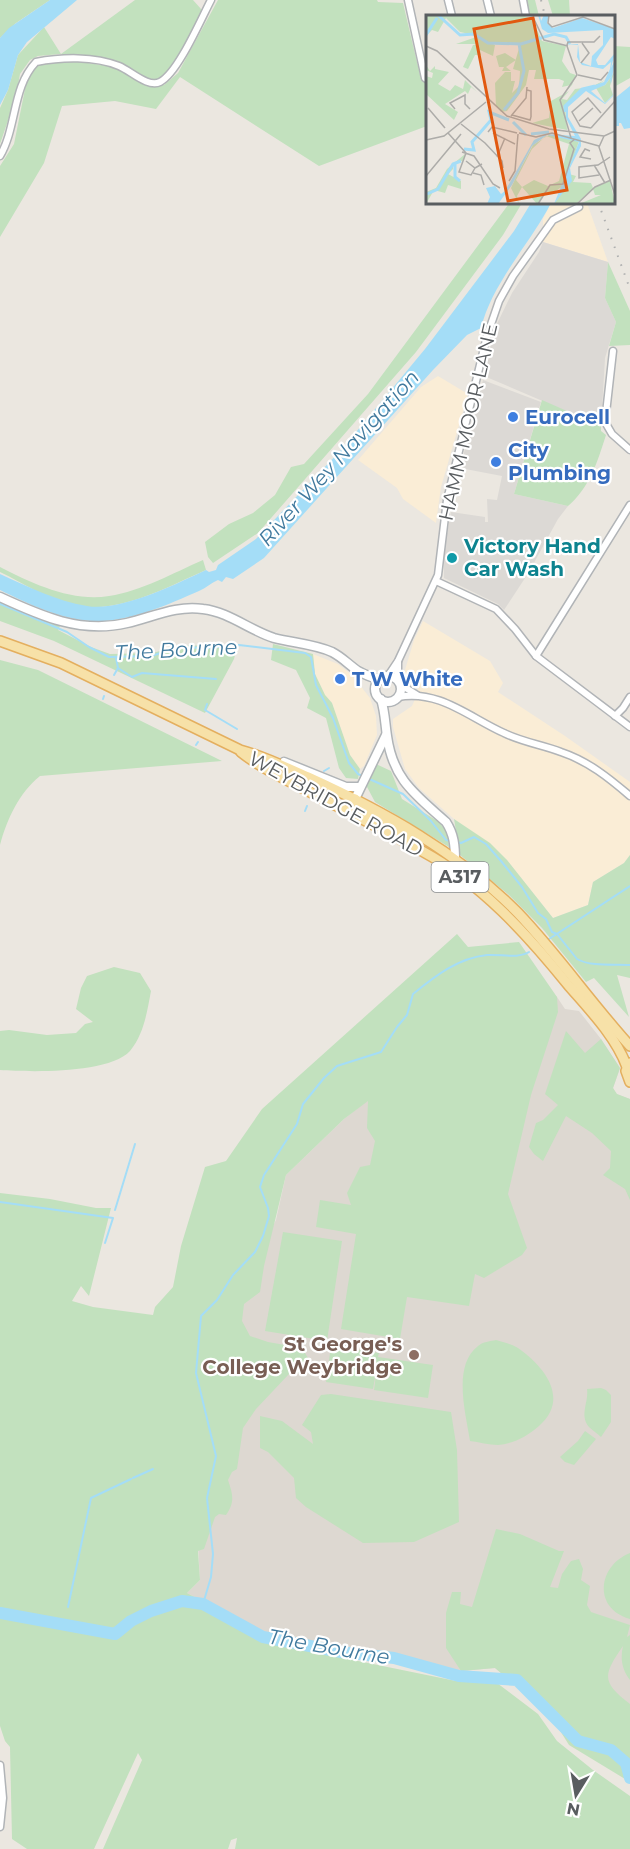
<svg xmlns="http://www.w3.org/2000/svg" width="630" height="1849" font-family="Montserrat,sans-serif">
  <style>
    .commercial { fill: #faedd6 }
    .industrial { fill: #dcd9d5 }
    .education { fill: #ddd8d1 }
    .green { fill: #c2e1be }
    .water { fill: #a4ddf7 }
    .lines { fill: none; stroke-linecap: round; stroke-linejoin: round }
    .stream { stroke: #a4ddf7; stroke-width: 2 }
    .river { stroke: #a4ddf7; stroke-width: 12 }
    .street-casing { stroke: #b1b4b7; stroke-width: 9 }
    .secondary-casing { stroke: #b0b4b7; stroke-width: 11 }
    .primary-casing { stroke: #e4af5f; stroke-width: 12 }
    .street { stroke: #fff; stroke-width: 6 }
    .secondary { stroke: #fff; stroke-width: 8 }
    .primary { stroke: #f7e1a8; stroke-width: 9 }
    .rail { stroke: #afb0b0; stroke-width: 2; stroke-dasharray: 1.5 8; stroke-linecap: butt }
    .shop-dot { fill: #3f7fe0; stroke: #fff; stroke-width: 2 }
    .culture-dot { fill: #0f9aa8; stroke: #fff; stroke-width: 2 }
    .education-dot { fill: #8d6e63; stroke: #fff; stroke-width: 2 }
    .labels { text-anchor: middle; stroke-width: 4.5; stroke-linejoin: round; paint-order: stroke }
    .shield { fill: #fff; stroke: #8b8e90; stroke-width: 1.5 }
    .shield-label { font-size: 18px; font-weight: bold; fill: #595d60 }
    .shop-label { font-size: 20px; font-weight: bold; fill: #366cbe; stroke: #fff; text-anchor: start }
    .street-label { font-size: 20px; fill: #595d60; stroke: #fff }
    .culture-label { font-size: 20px; font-weight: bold; fill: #0d838f; stroke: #fff; text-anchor: start }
    .education-label { font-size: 20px; font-weight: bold; fill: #785e54; stroke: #fff; text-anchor: end }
    .water-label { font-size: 21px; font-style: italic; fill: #417a9e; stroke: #fff }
    .inset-river { fill: none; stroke: #a4ddf7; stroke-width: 3 }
    .inset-road { fill: none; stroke: #adaca9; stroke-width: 1.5 }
    .view { fill: #e15910; fill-opacity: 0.15; stroke: #e15910; stroke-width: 3 }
    .inset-edge { fill: none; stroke: #595d60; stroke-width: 3 }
  </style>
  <rect width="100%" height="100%" fill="#ebe7e0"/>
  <!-- commercial -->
  <g class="commercial">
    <polygon points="551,203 587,203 608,262 543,242 543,219"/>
    <polygon points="438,376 468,394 441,487 436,523 403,499 397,488 358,460 421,387"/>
    <polygon points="423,621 490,661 503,683 498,692 565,736 630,782 630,855 624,863 593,882 588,905 553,918 507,860 454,819 419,788 405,769 393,727 393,719 412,706 417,695 418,689 407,680 405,670 414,640"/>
    <polygon points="313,654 338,664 352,675 370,698 376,716 377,735 364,766 360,769 350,755 332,703 325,695 315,674"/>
  </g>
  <!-- industrial -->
  <g class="industrial">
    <polygon points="543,242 608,262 605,298 616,322 605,358 601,426 484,376 494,330 512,293 539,252"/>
    <polygon points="483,380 541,402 514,494 568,506 558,519 529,572 504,610 498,604 444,578 444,550 451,512 485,517 485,522 488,522 487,499 497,500 502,476 460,468"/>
  </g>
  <!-- education -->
  <polygon class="education" points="526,966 557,997 565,1009 579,1011 601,1039 620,1068 613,1088 616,1094 630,1099 630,1761 549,1713 495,1668 461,1671 402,1655 315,1642 262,1632 187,1593 200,1580 190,1392 276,1220 286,1175 344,1119 368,1100 411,1020"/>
  <!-- green -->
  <g class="green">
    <polygon points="0,0 50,0 16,23 0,38"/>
    <polygon points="135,0 193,0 201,9 203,16 173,71 153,84 117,65 73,59 60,54 38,56 30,60 20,74 16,97 0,144 0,108 8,90 18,55 44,27 61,54"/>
    <polygon points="218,0 377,0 378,2 403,3 421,79 427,83 427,126 319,166 180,77 156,109 115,101 62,106 44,163 0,237 0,166 14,144 26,84 31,72 37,66 51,62 73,61 116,67 148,86 164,85 178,73"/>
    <polygon points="525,0 535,0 539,16 529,16"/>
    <polygon points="548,0 569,0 570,16 553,16"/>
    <polygon points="614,46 630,47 630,78 614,87"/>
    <polygon points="507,203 522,203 503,235 416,352 258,533 213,563 208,557 205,542 229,524 253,513 275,495 291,467 304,464 368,394 508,205"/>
    <polygon points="608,262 630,311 630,345 609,346 616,322 605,298"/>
    <path d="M542,400L601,426V431L606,435C597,463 590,487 568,506L514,494Z"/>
    <path d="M203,560L206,570C165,588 118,615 72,605C47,599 23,583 0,572V567C33,584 72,602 109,596C142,591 173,573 203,560Z"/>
    <polygon points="0,601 60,626 58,630 91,647 110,654 153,653 181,645 210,646 238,644 234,659 205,713 54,641 0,621"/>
    <polygon points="273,644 313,654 315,674 325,695 332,703 350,755 360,769 358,779 346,778 339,768 326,718 307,708 310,698 296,670 271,660"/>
    <path d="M0,660L38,670L222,761L40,776C19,793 7,819 0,845Z"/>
    <polygon points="376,764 391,771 402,799 439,822 447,832 449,847 375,802 366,785"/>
    <polygon points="454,819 490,843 507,860 553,918 588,905 593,882 624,863 630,855 630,978 617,975 629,1017 594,978 586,982 542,928 509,895 460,855"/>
    <path d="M457,934L468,947L519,942L557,997L558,1012L531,1095L508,1194L527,1248L522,1255L484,1278L475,1274L469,1306L407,1297L400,1339L341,1329L356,1234L316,1227L320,1200L351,1205L347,1193L360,1167L370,1165L375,1141L367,1128L368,1101L344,1119L286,1175L264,1266L260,1292L244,1304L242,1321L250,1336L268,1342L302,1348L311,1363L307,1372L289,1374L256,1409L243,1428L237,1469L232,1472L228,1480C233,1495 235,1502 226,1515L219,1514L215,1517L204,1549L198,1551L200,1580L187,1593L262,1632L265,1642L456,1681L497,1683L538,1714L557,1741L593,1770L630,1796V1849H235L237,1838L231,1840L228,1849H103L142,1760L138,1753L94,1849H27L12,1839L10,1747L5,1741L0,1726V1193L50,1199L96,1208H111L89,1296L81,1286L72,1301L93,1307L153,1315L155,1307L173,1287L181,1246L205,1167L226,1161L262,1109Z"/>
    <path d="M114,967L140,973L151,991C147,1012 144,1034 130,1051C109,1074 30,1072 0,1070V1031L9,1030L47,1035L76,1033L85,1024L93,1022L76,1009L81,988L87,976Z"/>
    <polygon points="566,1031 585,1053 601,1039 620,1068 613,1088 617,1094 630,1099 630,1200 625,1189 603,1175 610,1168 611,1151 592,1133 566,1116 543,1161 534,1154 529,1147 536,1123 543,1120 558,1105 545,1094"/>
    <polygon points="283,1232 342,1241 327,1341 265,1331"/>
    <path d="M496,1340C503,1342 512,1344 518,1348C545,1367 570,1399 539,1426C528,1436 513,1444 498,1445C489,1445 479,1442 470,1441C466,1414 452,1366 478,1346C482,1342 491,1341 496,1340Z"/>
    <polygon points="331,1346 379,1353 378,1357 433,1365 428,1398 374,1390 377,1367 373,1389 326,1382"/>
    <path d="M601,1388L606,1390L611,1395V1422L601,1437C597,1433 592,1430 589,1427C579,1415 589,1402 587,1389Z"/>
    <polygon points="331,1394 451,1412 457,1450 459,1522 414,1542 363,1543 306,1507 296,1498 294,1478 268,1452 260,1448 260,1416 282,1421 313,1444 311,1432 302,1425 321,1395"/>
    <polygon points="585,1431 596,1439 574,1465 565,1462 560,1457 578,1441"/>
    <path d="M496,1529L520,1534L559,1551H564L550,1587L558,1588L562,1574L571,1561L579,1559L583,1569L581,1580L590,1586L587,1605L591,1612L630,1625L627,1637L630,1635V1680C622,1670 620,1658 623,1646C603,1675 601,1682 630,1704V1782L569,1745L549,1713L495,1668L461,1671L446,1648V1613L452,1592H461L460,1604L472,1607Z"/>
    <path d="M630,1553V1619C593,1609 597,1566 630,1553Z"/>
  </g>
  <!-- water -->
  <g class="water">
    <polygon points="50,0 77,0 27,42 18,55 8,90 0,105 0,38 9,28"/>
    <polygon points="630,86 630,128 624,129 621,123 619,123 619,126 615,126 614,130 614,99"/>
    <path d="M531,203H551C530,244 492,283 481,328L467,335L433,370L264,558L233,579L226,577L222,582L218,580C211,583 206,588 199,591C167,605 127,623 92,621C59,619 29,604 0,590V574C29,587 56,601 87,606C120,612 176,584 206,570L209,572L216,570L218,565L256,539L342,449L425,349L514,231Z"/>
  </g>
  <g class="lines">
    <!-- stream -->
    <g class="stream">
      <polyline points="0,604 67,632 89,647 109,657 151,656 180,647 207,648 239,645 305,653 311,657 316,685 333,718 349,763 358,774 403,794 431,821 446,840 451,841"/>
      <polyline points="116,658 118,668 132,677 142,673 216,679"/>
      <polyline points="114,675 118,668"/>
      <polyline points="103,699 104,696"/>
      <polyline points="207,704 205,710 237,729"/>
      <polyline points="196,745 198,742"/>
      <polyline points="324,771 329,768"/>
      <polyline points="305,811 307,806"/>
      <path d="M457,842L461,843L474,837L486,844L501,861L522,887L538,913L546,919L552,932L557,934L577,959C591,967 614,964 630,965"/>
      <polyline points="549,939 630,886"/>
      <polyline points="0,1202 113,1218 105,1243"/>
      <polyline points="115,1210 135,1144"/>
      <polyline points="133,1478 153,1469"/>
      <path d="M203,1604L211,1577L213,1554L207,1498L216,1456L196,1373L201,1316L217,1300L233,1275L255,1252L263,1236L269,1216L268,1208L260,1187L264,1175L297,1124L303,1104L324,1078L337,1066L381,1052L397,1027L407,1015L413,994C435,976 458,958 487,955C501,954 518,959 529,952"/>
      <polyline points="68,1607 91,1498 131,1479"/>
    </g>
    <!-- river -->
    <polyline class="river" points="0,1613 115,1634 131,1621 151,1611 182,1601 203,1604 263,1637 341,1652 394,1658 459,1676 517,1680 578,1741 611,1750 626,1763 630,1778"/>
    <!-- street casing -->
    <g class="street-casing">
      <g id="street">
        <polyline points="408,0 425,78 428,80"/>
        <polyline points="448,0 452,16"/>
        <polyline points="487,0 491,16"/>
        <polyline points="523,0 526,16"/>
        <path d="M0,156C17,127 12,87 36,62C62,57 94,56 119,66C131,71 148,88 160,82C178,73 201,19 211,0"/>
        <polyline points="613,351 605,422 612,434 630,450"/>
        <polyline points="436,581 496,609 515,629 536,656 630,727"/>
        <polyline points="536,656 630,505"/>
        <polyline points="388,676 398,661 438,575 447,500 487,336 499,301 513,276 553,220 579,207"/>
        <polyline points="398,680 398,662"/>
        <polyline points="401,685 417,695"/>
        <path d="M398,697C439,689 470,718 504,733C522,742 543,745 561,752C588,761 609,778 630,796"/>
        <polyline points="615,716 623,708 630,697"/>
        <polyline points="0,1765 3,1798 0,1827"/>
      </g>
    </g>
    <!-- secondary casing -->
    <g class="secondary-casing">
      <g id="secondary">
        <path d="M0,597C41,616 81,634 127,623C153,617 176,605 203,609C229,612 249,630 274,638C293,643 314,644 332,652C342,657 349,665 358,671C365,675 372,677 379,680"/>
        <circle cx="388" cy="689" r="13"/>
        <path d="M381,699C385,712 385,723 387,736C393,780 416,795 446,822C454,834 455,846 455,860"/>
        <polyline points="284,762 346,787 360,787"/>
        <polyline points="355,799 386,735"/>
      </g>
    </g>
    <!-- primary casing -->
    <g class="primary-casing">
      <g id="primary">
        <path d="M0,641L61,663L240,750C263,756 285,767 308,777C383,811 459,853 518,913C558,955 591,1003 630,1046"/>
        <path d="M241,752C261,768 285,779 308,791C346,811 384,830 422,851C481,883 527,934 569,986C590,1010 616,1037 627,1067"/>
        <polyline points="355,799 355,806 399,831 411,841"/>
        <polyline points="630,1063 626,1071 630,1082"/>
      </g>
    </g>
    <!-- street -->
    <use href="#street" class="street"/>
    <!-- secondary -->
    <use href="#secondary" class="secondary"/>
    <!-- primary -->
    <use href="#primary" class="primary"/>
    <!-- rail -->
    <g class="rail">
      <polyline points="541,0 545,16"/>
      <polyline points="598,202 630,289"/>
    </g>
  </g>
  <!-- markers -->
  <g class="shop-dot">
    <circle cx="513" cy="417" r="6"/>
    <circle cx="496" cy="462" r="6"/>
    <circle cx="340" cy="679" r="6"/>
  </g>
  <circle class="culture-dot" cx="452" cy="558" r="6"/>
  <circle class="education-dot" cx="414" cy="1355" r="6"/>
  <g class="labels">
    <!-- shield labels -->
    <rect class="shield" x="431.5" y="862" width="57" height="30" rx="4.5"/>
    <g class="shield-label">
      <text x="460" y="883">A317</text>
    </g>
    <!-- shop labels -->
    <g class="shop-label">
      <text x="525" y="424">Eurocell</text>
      <text x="508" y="457">City<tspan x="508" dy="23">Plumbing</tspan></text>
      <text x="352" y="686">T W White</text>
    </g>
    <!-- street labels -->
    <g class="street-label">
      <text transform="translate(468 422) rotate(-77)" y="7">HAMM MOOR LANE</text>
      <text transform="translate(336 804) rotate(29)" y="7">WEYBRIDGE ROAD</text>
    </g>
    <!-- culture labels -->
    <g class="culture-label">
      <text x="464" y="553">Victory Hand<tspan x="464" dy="23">Car Wash</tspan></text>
    </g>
    <!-- education labels -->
    <g class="education-label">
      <text x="402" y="1351">St George's<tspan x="402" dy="23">College Weybridge</tspan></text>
    </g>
    <!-- water labels -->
    <g class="water-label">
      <text transform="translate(339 458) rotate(-48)" y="7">River Wey Navigation</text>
      <text transform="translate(176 650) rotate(-3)" y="7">The Bourne</text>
      <text transform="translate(329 1647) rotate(10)" y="7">The Bourne</text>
    </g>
  </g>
  <!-- overview -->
  <g transform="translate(426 15)">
    <rect width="189" height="189" fill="#ebe7e0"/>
    <path d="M0,0H108L98,1L106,4L116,26L140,31L136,46L144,58L150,60L146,70L134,83L145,70L136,72L138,66L133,64H108L110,55H103L100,70L81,96L75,97L70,91L69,68L79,57H85V66H89L86,78L93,71L94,56L87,54L94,30L63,27L69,30L67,41L54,35L55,40H49L42,54L37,52L47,30L54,29H30L53,21L34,17L20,3L12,17L6,15L0,21ZM79,38L90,45L80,52L85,56H76L78,52H73L70,41ZM0,50L4,56L9,51V54L23,57L12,69L24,76L29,70L37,74L39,65L51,77L45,72L42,79L39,76L19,89L32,97L28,105L0,79V61L6,63L7,58L0,55ZM188,58L184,71L187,80L179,88L170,73L179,70ZM179,65L169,72L156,74L139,91L141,115L106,108L123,103L125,86L143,76L136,84L141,85L149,74L165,72ZM123,120L153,126L138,170L126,179L121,177L111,189L96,172L91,181L93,189L85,173L90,162L107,130ZM120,121L143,129L133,166L122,171L108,165L96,172L90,165L106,134ZM39,139L38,145L27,150V154L22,159L35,166V174L22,170L19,178L8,175L0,189V177L10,173L21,154ZM144,155L143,159L150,161L147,167L165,168L167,173L184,166L189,189H153L175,180H169L167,174L151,188L128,189L143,167L140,165Z" fill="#c2e1be" fill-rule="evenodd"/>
    <path d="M112,0H114L115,6L118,0H123L121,8L127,13L156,3L189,14V24L185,22L170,45L172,50H179L189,38L185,53L189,45L185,69L187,81L179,89L160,76L142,92V102L155,124V131L144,153L146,166L128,189L153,127L121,120L106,131L86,170L72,189H61L64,182L60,173L69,171L75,179L79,176L108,125L121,119L149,121L140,103V91L157,74L178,67L184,54L185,47L177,54L156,50L153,46L151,42L152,30L141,29H152L154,47L165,51L166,41L177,30V15L122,18L116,14ZM188,58L184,64L187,80L179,88L165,76L179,70Z" fill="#a4ddf7" fill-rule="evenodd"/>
    <path class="inset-river" d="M12,0L34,20L48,19L62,28L95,29L128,19L140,22L144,29M0,20L11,3M78,95L92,78L98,56L93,29M139,97V91L156,74L169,71M87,107L100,120M105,119L123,117M38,134L48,135L46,127L65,105L63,97L83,105M29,149V162L34,166M1,179L12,174L27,149L35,146"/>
    <path class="inset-road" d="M123,0L122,8L126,12L157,2L189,14M107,2L118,25L142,31M141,30L142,27H168L174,21M0,31L11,36L81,101L123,114L178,121M141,31L151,60L134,85L145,123M155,48L163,38L156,28M152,60L175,65L182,57M101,75L105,76V102M2,93L19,113M29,94L24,88L39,80V89L44,94M86,100L104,105L105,102M85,101L100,83L101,72M153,106L167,93M35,109L59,128L76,146L77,153M165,113L154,111L146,97L162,83L175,98M165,113L189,86M189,116L178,121L173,132L189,180M62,117L66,112L91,118M22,118L40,138L33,157L45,160L49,153M67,118L89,129M93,118L110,122L126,118L173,131M0,125L18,121L60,87M164,136L159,134L154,142L165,144M36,137L48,141L67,169L74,173M71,142L79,123M40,146L49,153L56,149M168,150L179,168M47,158L55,160L58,170M173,160L153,163V152L172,150L184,142M0,161L35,119M83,166L89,156L92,119M112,189L124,170L137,169L148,134L144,128L149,124M151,189L169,172L185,165"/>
    <path class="view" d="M107,3L141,175L82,186L48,14Z"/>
    <rect width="189" height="189" class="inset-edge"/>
  </g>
  <!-- north arrow -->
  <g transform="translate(576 1795) rotate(191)" stroke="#ffffff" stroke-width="4.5" paint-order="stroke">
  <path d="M0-4.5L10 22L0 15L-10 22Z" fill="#595d60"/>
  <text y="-9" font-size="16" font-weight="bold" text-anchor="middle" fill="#595d60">N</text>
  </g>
</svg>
